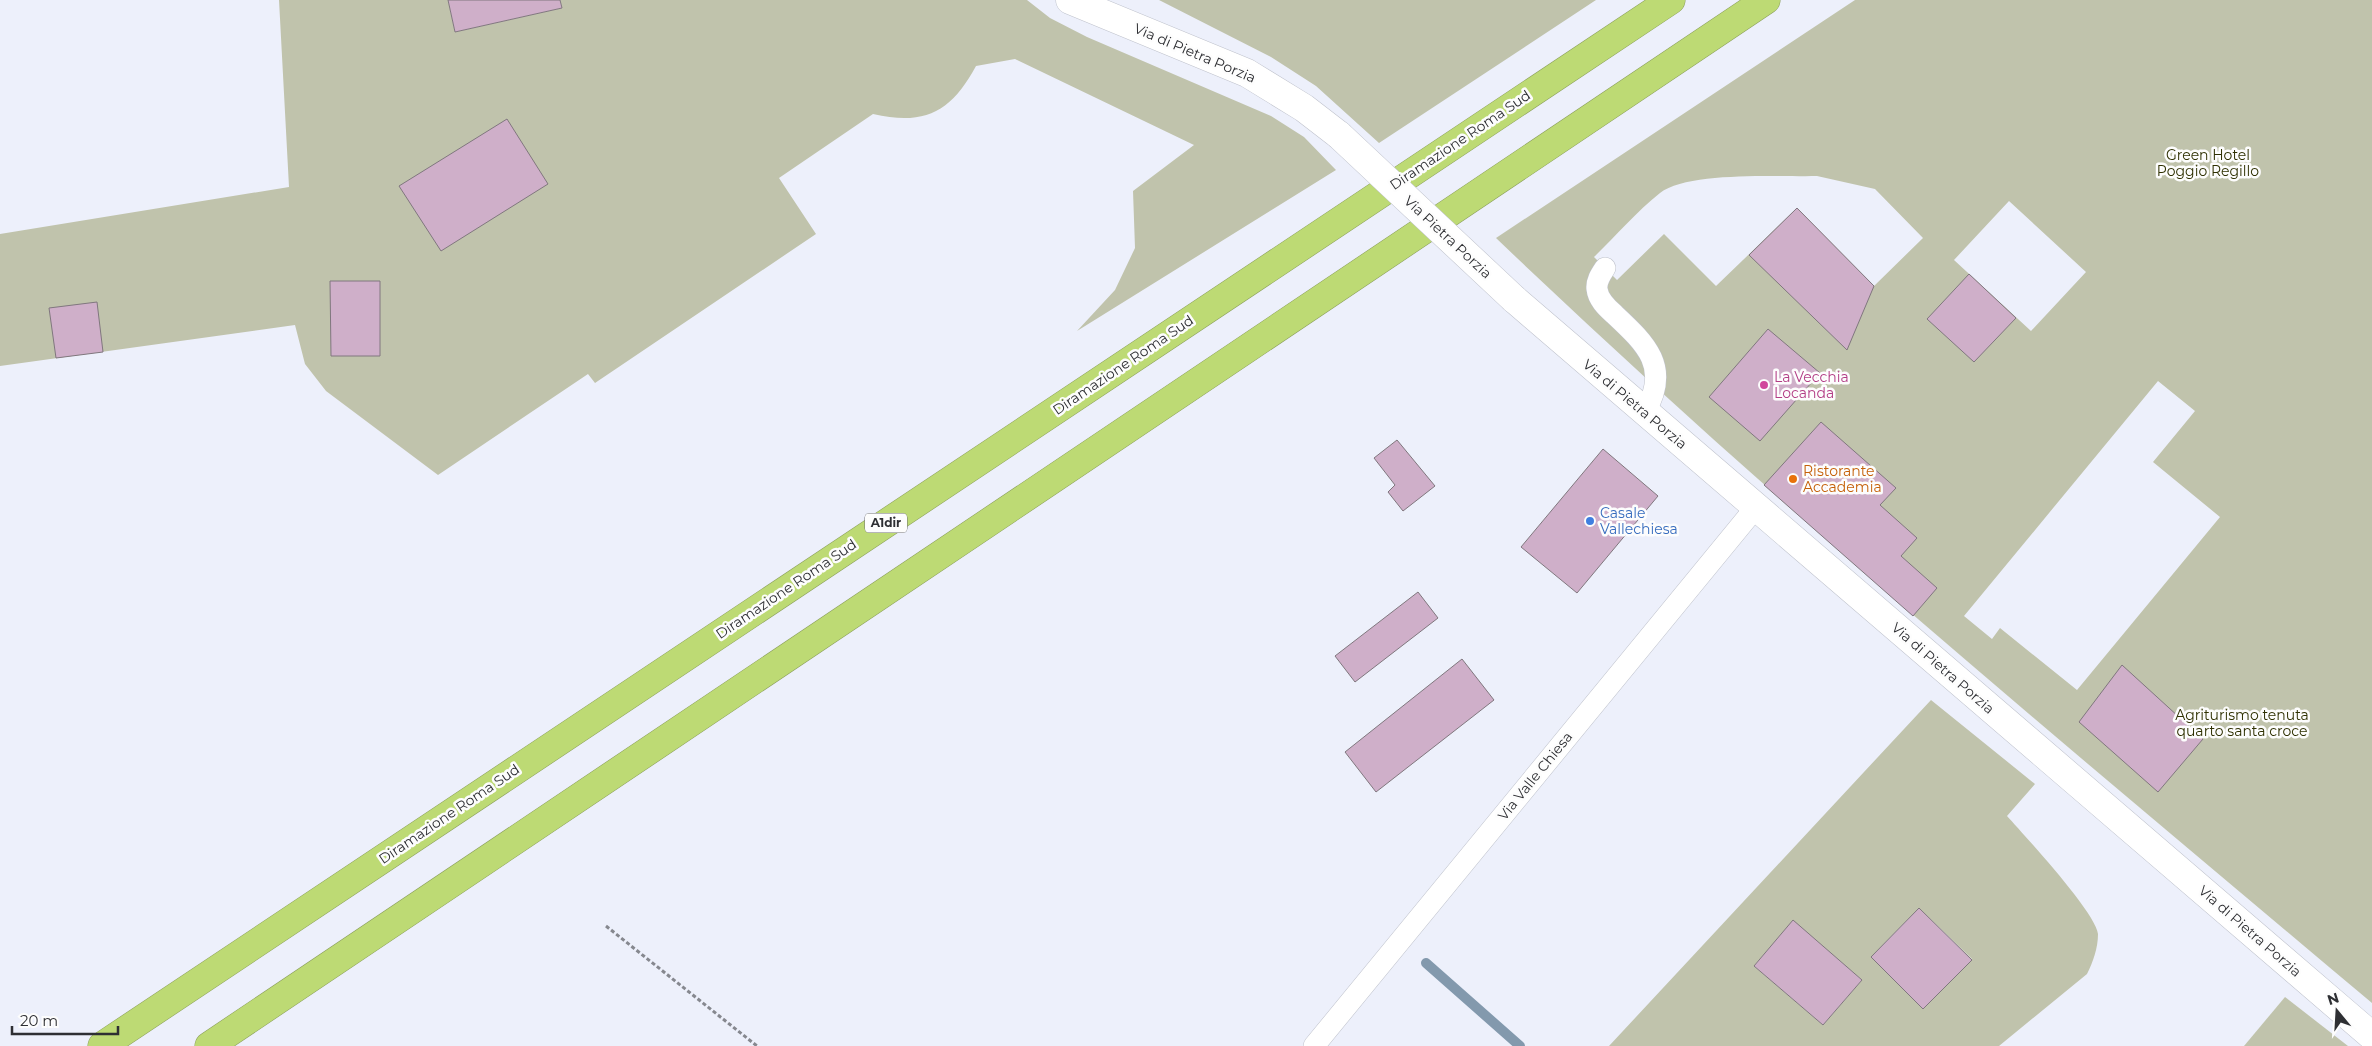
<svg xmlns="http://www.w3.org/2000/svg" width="2372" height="1046" font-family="Montserrat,sans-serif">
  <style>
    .green { fill: #c0c3ac; fill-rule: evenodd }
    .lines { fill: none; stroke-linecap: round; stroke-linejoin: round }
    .stream { stroke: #8399ad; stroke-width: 10 }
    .building { fill: #cfafc9; stroke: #80777e }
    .service-casing { stroke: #bfc2cc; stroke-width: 22 }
    .tertiary-casing { stroke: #bfc2cc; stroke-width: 29 }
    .motorway-casing { stroke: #8b9e5d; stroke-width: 29 }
    .path { stroke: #86888f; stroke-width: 3; stroke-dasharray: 4 2.5; stroke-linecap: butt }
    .service { stroke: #fff; stroke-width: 21 }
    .tertiary { stroke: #fff; stroke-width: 28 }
    .motorway { stroke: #bdda74; stroke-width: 28 }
    .tertiary-bridge-casing { stroke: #bfc2cc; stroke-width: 29; stroke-linecap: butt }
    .tertiary-bridge { stroke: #fff; stroke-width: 28 }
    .hotel-dot { fill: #d1479c; stroke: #fdfdfd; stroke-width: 2 }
    .food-dot { fill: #e8710a; stroke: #fdfdfd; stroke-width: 2 }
    .shop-dot { fill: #3f7fe0; stroke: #fdfdfd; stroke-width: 2 }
    .labels { text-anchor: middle; stroke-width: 5; stroke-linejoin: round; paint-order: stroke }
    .shield { fill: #fdfdfd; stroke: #6c6d70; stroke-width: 1 }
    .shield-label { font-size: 12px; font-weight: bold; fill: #2e2f33 }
    .street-label { font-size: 14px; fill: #2e2f33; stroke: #fdfdfd }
    .park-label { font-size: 14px; fill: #2e3001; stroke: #fdfdfd }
    .hotel-label { font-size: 14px; fill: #b23c85; stroke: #fdfdfd; text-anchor: start }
    .food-label { font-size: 14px; fill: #c56008; stroke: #fdfdfd; text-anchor: start }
    .shop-label { font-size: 14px; fill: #366cbe; stroke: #fdfdfd; text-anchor: start }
  </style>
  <rect width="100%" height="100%" fill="#edf0fb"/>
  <!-- green -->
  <g class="green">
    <path d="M279,0H448L455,32L562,8L560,0H1027L1050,18L1087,37L1271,116L1304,137L1336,170L1077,331L1115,290L1135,248L1133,191L1194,145L1015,59L976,66C951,112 925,126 873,114L779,178L816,234L595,383L588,374L438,475L326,391L305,364L295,325L0,366V234L289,187Z"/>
    <polygon points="1159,0 1596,0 1379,143 1316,86 1271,57"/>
    <path d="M1855,0H2372V1003C2075,753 1776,506 1496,238ZM1817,176L1875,189L1923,238L1874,286L1797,208L1716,286L1664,234L1617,280L1594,257C1616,236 1636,212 1660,193C1688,171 1780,177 1817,176ZM2009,201L2086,272L2031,331L1954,260ZM2158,381L2195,411L2153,462L2220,517L2077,690L2000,628L1992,639L1964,616Z"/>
    <path d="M1931,700L2035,784L2007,816C2025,836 2096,913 2098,934C2098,948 2093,962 2087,974L1999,1046H1609ZM1919,908L1972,959L1923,1009L1871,957ZM1793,921L1862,980L1823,1025L1754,966Z"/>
    <polygon points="2285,997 2348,1046 2244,1046"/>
  </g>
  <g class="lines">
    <!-- stream -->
    <polyline class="stream" points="1426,963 1520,1046"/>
  </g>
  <!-- building -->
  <g class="building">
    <polygon points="448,0 560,0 562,8 455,32"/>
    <polygon points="507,119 548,184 441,251 399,186"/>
    <polygon points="1797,208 1874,286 1847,350 1749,255"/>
    <polygon points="1969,274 2016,318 1974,362 1927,319"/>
    <polygon points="330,281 380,281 380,356 331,356"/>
    <polygon points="97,302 103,352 56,358 49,308"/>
    <polygon points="1768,329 1820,373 1760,441 1709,397"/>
    <polygon points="1821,422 1896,488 1880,505 1917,538 1901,556 1937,588 1913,616 1764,485"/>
    <polygon points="1397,440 1435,486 1403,511 1388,492 1395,485 1374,458"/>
    <polygon points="1603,449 1658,496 1577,593 1521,547"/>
    <polygon points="1418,592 1438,618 1355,682 1335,656"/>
    <polygon points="1462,659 1494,700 1376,792 1345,752"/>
    <polygon points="2122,665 2203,739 2158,792 2079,722"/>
    <polygon points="1919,908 1972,960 1923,1009 1871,957"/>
    <polygon points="1793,920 1862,980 1823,1025 1754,966"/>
  </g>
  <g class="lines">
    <!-- service casing -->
    <g class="service-casing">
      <g id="service">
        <path d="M1605,268C1601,274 1596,281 1597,289C1598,299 1606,307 1614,314C1646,344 1671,367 1645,412"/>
        <polyline points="1314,1046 1756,507"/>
      </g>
    </g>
    <!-- tertiary casing -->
    <g class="tertiary-casing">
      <g id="tertiary">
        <polyline points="1070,0 1247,73 1304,108 1339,135"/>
        <polyline points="1514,299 2372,1036"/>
      </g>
    </g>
    <!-- motorway casing -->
    <g class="motorway-casing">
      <g id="motorway">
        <polyline points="102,1046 1671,0"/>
        <polyline points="209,1046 1766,0"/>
      </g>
    </g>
    <!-- path -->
    <polyline class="path" points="606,926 757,1046"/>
    <!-- service -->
    <use href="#service" class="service"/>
    <!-- tertiary -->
    <use href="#tertiary" class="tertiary"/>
    <!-- motorway -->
    <use href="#motorway" class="motorway"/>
    <!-- tertiary-bridge casing -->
    <g class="tertiary-bridge-casing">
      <polyline id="tertiary-bridge" points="1339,135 1514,299"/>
    </g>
    <!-- tertiary-bridge -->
    <use href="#tertiary-bridge" class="tertiary-bridge"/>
  </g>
  <!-- markers -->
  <circle class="hotel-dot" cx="1764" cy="385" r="5"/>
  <circle class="food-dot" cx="1793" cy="479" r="5"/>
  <circle class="shop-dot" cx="1590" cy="521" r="5"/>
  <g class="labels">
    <!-- shield labels -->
    <rect class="shield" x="865" y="513.5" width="42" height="19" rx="4"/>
    <g class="shield-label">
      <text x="886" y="527">A1dir</text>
    </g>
    <!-- street labels -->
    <g class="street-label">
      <text transform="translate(1195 53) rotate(23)" y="5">Via di Pietra Porzia</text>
      <text transform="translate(1460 140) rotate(-34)" y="5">Diramazione Roma Sud</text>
      <text transform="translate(1448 237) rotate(43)" y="5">Via Pietra Porzia</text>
      <text transform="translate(1123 365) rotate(-34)" y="5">Diramazione Roma Sud</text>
      <text transform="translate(1635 404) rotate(40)" y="5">Via di Pietra Porzia</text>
      <text transform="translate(786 589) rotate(-34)" y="5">Diramazione Roma Sud</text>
      <text transform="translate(1943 668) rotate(41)" y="5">Via di Pietra Porzia</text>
      <text transform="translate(1535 776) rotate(-51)" y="5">Via Valle Chiesa</text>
      <text transform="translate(449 814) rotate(-34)" y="5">Diramazione Roma Sud</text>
      <text transform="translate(2250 931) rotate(41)" y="5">Via di Pietra Porzia</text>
    </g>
    <!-- park labels -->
    <g class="park-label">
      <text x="2208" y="160">Green Hotel<tspan x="2208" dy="16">Poggio Regillo</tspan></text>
      <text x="2242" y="720">Agriturismo tenuta<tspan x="2242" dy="16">quarto santa croce</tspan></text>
    </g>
    <!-- hotel labels -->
    <g class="hotel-label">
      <text x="1774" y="382">La Vecchia<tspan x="1774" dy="16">Locanda</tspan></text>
    </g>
    <!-- food labels -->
    <g class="food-label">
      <text x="1803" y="476">Ristorante<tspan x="1803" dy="16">Accademia</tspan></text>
    </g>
    <!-- shop labels -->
    <g class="shop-label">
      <text x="1600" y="518">Casale<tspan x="1600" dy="16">Vallechiesa</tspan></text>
    </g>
  </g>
  <!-- north arrow -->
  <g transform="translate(2337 1011) rotate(342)" stroke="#fdfdfd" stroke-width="4" paint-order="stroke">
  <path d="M0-4L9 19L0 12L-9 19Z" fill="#2e2f33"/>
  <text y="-8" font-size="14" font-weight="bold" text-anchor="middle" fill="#2e2f33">N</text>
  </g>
  <!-- scale -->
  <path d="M12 1026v8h106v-8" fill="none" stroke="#2e2f33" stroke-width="2.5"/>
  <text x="20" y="1026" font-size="15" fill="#2e2f33" stroke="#fdfdfd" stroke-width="4" paint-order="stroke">20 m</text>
</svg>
